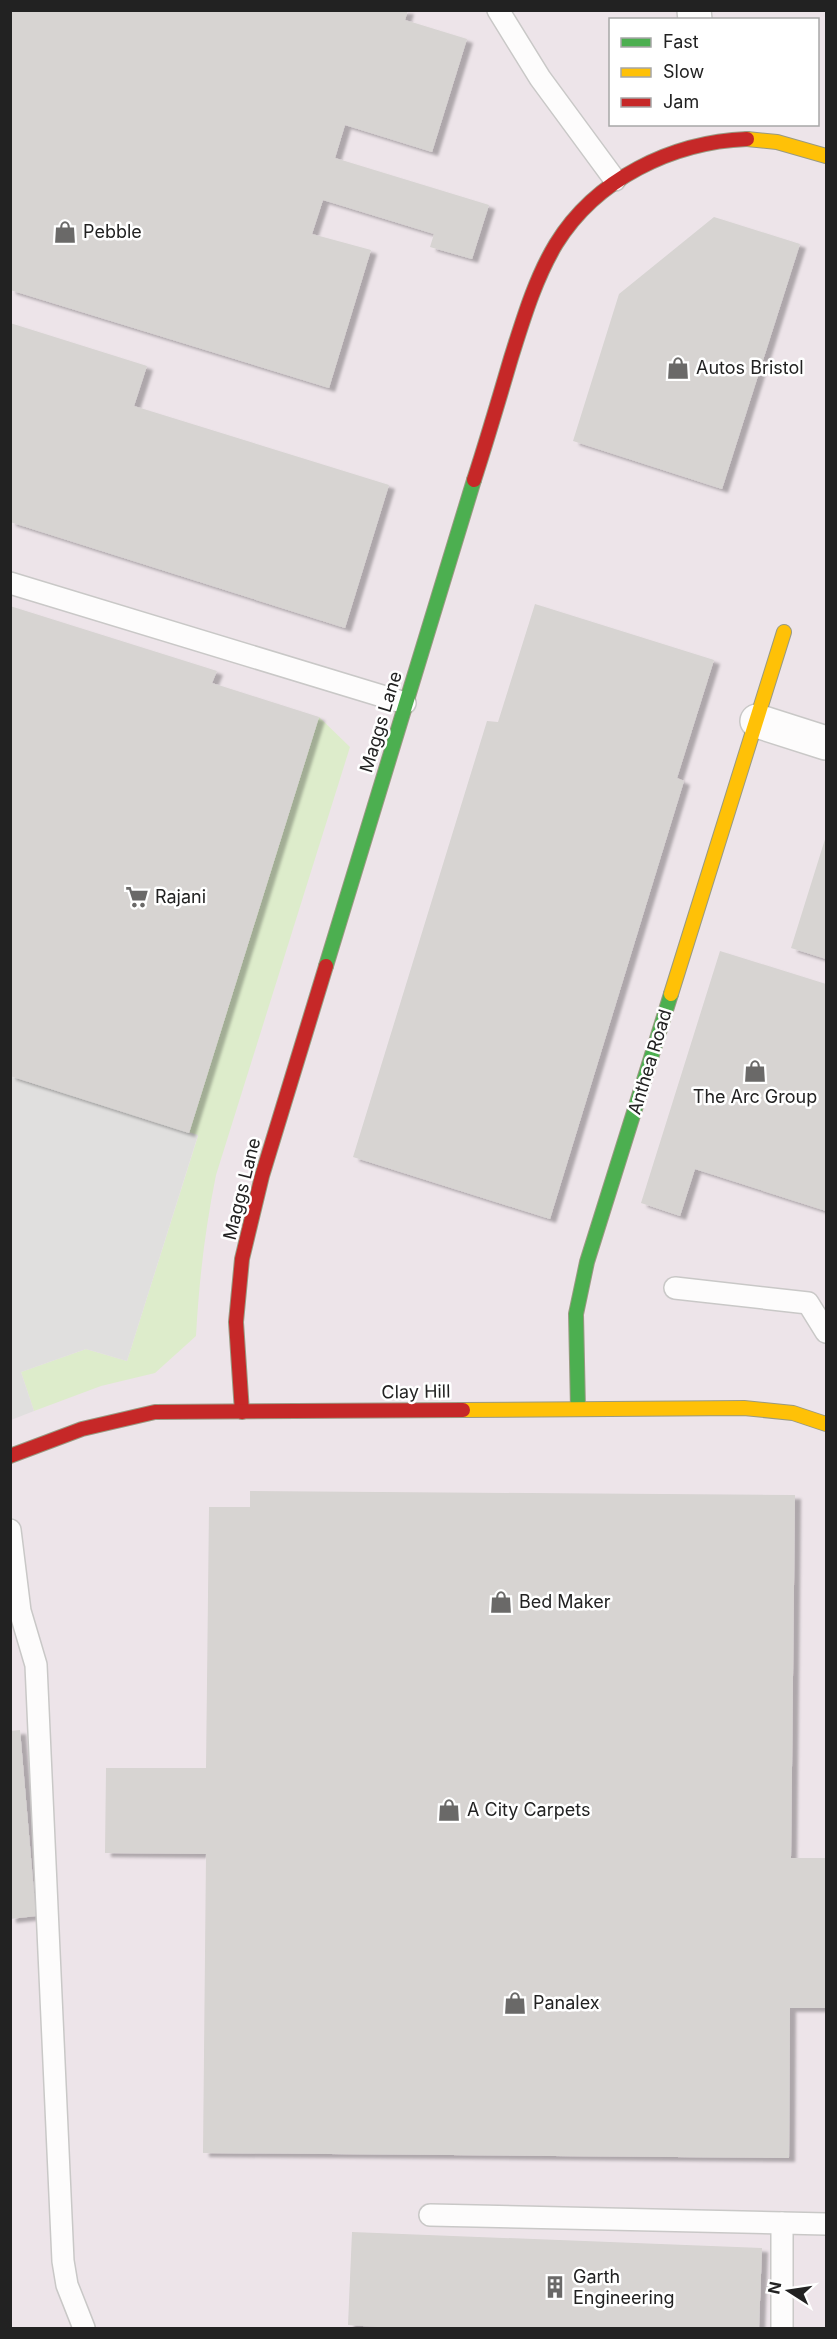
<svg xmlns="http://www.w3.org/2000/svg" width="837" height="2339" font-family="Inter,sans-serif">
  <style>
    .industrial { fill: #ede4e9; fill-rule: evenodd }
    .grass { fill: #ddeccb }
    .parking { fill: #e0dfde }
    .building { fill: #d7d4d2; filter: url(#shadow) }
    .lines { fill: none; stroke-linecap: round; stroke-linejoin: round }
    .lane-casing { stroke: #c9c8c7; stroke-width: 24 }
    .street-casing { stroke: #c9c8c7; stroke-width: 36 }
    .fast-casing { stroke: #999a82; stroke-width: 16 }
    .slow-casing { stroke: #999a82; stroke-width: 16 }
    .jam-casing { stroke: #999a82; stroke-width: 16 }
    .lane { stroke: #fdfcfc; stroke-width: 21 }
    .street { stroke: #fdfcfc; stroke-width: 33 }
    .fast { stroke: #4caf50; stroke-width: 14 }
    .slow { stroke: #ffc107; stroke-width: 14 }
    .jam { stroke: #c62828; stroke-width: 14 }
    .labels { text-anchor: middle; stroke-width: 5; stroke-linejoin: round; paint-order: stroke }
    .poi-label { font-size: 18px; fill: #222; stroke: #fff; text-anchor: start }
    .street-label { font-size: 18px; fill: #222; stroke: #fff }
  </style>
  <defs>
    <filter id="shadow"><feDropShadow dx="6" dy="4" stdDeviation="1.5" flood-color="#0004"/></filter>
  </defs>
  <rect width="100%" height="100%" fill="#f0eeeb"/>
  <!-- industrial -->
  <path class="industrial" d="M11,11H826V2328H11ZM610,20H818V124H610Z"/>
  <!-- grass -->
  <path class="grass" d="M319,717L350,747L216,1175C205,1229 199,1281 196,1336L155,1373L101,1386L34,1411L21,1372L86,1349L127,1361L198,1136L189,1133Z"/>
  <!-- parking -->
  <polygon class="parking" points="10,1076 198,1135 127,1361 86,1349 21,1372 34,1411 11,1420"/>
  <!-- building -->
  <g class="building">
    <polygon points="10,10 408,10 405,20 467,39 432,152 345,125 335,158 489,205 472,259 430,247 434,234 323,200 312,234 371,250 329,388 10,290"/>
    <polygon points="714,217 800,244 722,489 573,441 619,294"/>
    <polygon points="10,323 147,366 134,406 389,485 345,628 10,522"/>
    <polygon points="535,604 714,660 677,778 684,781 550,1219 353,1157 487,721 498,722"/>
    <polygon points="10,606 217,671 212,683 319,717 189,1133 10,1076"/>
    <polygon points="826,836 826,959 791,948"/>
    <polygon points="720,951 826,984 826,1211 695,1169 680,1216 641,1203"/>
    <polygon points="250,1491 795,1495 791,1858 826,1858 826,2008 790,2008 789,2158 203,2153 206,1854 105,1853 106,1768 206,1768 209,1507 250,1507"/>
    <polygon points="20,1730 36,1916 10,1919 10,1731"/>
    <polygon points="352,2232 762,2248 759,2328 392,2328 348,2325"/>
  </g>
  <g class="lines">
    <!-- lane casing -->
    <g class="lane-casing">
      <g id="lane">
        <polyline points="498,10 540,78 615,180"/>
        <polyline points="10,583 405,703"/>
        <polyline points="675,1288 808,1303 826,1332"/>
        <polyline points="10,1530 20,1611 36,1665 63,2261 67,2285 84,2328"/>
        <polyline points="430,2215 826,2224"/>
        <polyline points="782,2328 782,2223"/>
      </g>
    </g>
    <!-- street casing -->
    <g class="street-casing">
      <g id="street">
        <polyline points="694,10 695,20"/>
        <polyline points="757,721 826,743"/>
      </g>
    </g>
    <!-- fast casing -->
    <g class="fast-casing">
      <g id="fast">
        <polyline points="326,966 474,480"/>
        <polyline points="578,1409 576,1314 587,1262 671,994"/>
      </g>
    </g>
    <!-- slow casing -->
    <g class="slow-casing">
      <g id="slow">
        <polyline points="747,139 777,142 826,156"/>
        <polyline points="671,994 784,632"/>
        <polyline points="463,1410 744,1408 793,1413 826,1424"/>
      </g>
    </g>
    <!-- jam casing -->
    <g class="jam-casing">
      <g id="jam">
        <path d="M474,480C487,440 499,399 511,358C523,320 535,279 556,244C596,179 672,142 747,139"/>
        <polyline points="242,1412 236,1322 242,1259 262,1176 326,966"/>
        <polyline points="10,1456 82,1429 155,1412 463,1410"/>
      </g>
    </g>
    <!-- lane -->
    <use href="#lane" class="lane"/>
    <!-- street -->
    <use href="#street" class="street"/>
    <!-- fast -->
    <use href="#fast" class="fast"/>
    <!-- slow -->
    <use href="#slow" class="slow"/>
    <!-- jam -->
    <use href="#jam" class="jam"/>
  </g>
  <!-- icons -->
  <defs>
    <g id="shop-bare" transform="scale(1.8)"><path d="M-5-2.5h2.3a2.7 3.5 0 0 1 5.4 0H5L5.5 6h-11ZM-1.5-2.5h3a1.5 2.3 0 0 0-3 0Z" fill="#6a6968" stroke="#fff" stroke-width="2.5" paint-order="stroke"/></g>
    <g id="supermarket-bare" transform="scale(1.8)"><path d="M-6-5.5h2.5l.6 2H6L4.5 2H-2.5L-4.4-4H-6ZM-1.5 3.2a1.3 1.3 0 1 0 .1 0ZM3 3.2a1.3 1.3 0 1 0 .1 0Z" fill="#6a6968" stroke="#fff" stroke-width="2.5" paint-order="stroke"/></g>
    <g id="building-bare" transform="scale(1.8)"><path d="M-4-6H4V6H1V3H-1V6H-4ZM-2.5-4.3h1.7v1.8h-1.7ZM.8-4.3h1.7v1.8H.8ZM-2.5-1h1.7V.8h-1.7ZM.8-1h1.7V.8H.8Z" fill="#6a6968" stroke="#fff" stroke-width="2.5" paint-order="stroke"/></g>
  </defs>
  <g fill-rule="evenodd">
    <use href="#shop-bare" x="65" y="232"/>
    <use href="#shop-bare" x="678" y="368"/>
    <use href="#supermarket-bare" x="137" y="897"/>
    <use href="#shop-bare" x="755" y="1071"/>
    <use href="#shop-bare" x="501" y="1602"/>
    <use href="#shop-bare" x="449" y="1810"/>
    <use href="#shop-bare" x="515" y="2003"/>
    <use href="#building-bare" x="555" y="2287"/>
  </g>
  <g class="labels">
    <!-- poi labels -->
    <g class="poi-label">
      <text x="83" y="238">Pebble</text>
      <text x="696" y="374">Autos Bristol</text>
      <text x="155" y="903">Rajani</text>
      <text x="755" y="1103" text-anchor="middle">The Arc Group</text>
      <text x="519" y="1608">Bed Maker</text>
      <text x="467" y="1816">A City Carpets</text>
      <text x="533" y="2009">Panalex</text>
      <text x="573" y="2283">Garth<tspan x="573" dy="21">Engineering</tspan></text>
    </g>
    <!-- street labels -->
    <g class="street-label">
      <text transform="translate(381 722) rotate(-73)" y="6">Maggs Lane</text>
      <text transform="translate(650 1062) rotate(-73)" y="6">Anthea Road</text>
      <text transform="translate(242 1189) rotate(-76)" y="6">Maggs Lane</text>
      <text transform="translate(416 1392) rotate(-1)" y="6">Clay Hill</text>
    </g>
  </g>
  <!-- border -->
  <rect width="837" height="2339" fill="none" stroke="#222222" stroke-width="24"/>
  <!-- legend -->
  <rect x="609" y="18" width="210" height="108" fill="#ffffff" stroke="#a7a7a7" stroke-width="1.5"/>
  <rect x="621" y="38" width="30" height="9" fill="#4caf50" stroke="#a7a7a7" stroke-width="1.5"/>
  <text x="663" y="48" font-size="18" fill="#222222">Fast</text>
  <rect x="621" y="68" width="30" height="9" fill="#ffc107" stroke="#a7a7a7" stroke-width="1.5"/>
  <text x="663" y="78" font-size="18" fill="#222222">Slow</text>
  <rect x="621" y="98" width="30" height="9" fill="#c62828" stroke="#a7a7a7" stroke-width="1.5"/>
  <text x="663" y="108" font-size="18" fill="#222222">Jam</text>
  <!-- north arrow -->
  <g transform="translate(789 2291) rotate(282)" stroke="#ffffff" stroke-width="4.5" paint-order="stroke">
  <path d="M0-4.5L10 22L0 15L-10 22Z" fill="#222222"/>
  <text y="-9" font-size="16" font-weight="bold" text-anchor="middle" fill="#222222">N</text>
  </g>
</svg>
